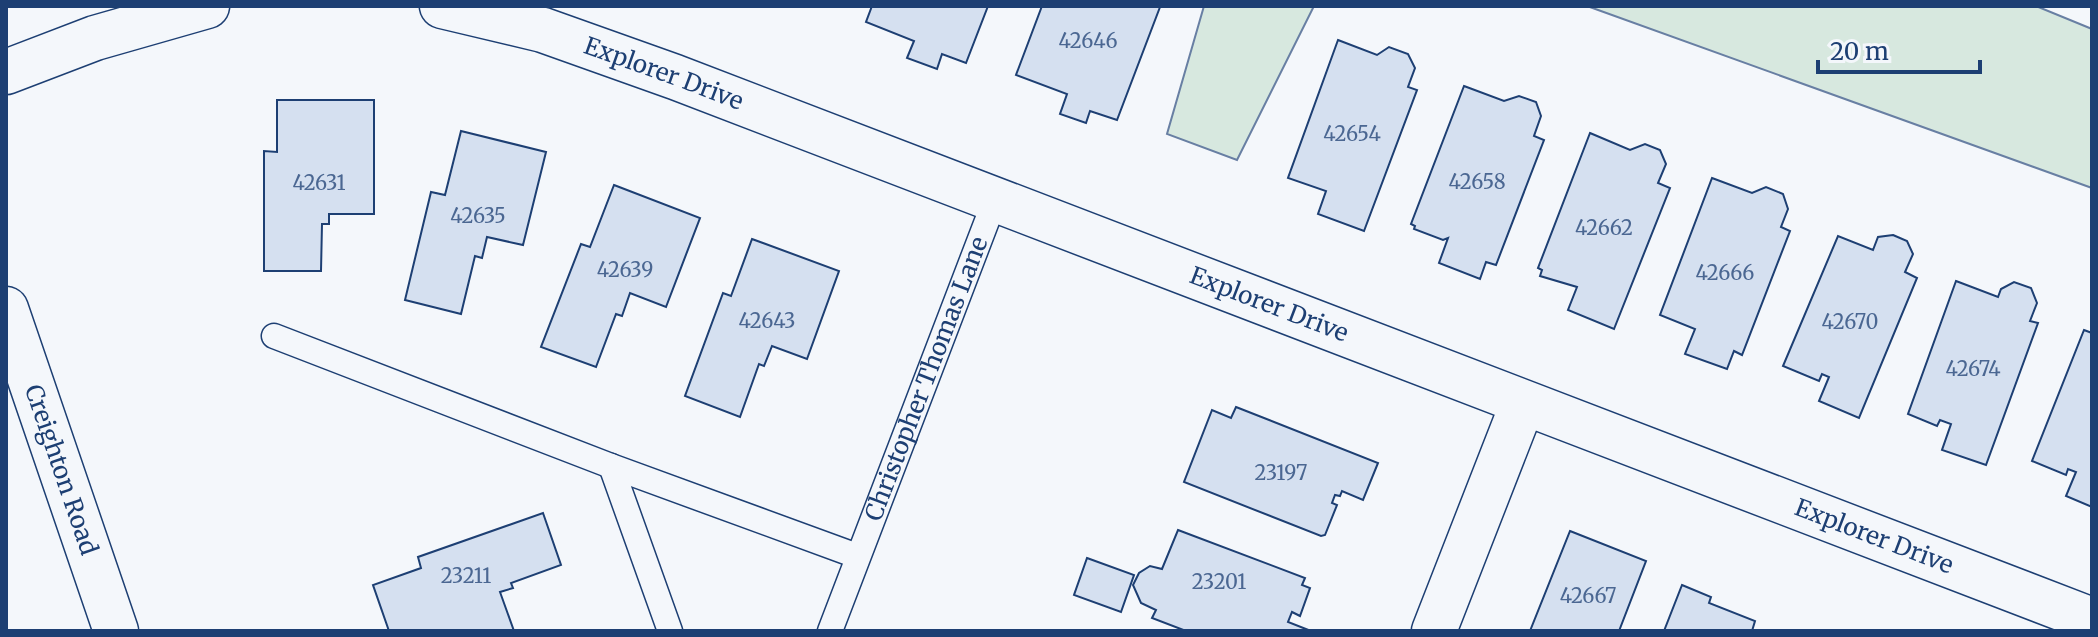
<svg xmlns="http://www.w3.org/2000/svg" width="2098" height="637" font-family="Merriweather,serif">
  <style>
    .green { fill: #d7e8df; stroke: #687fa3; stroke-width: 2 }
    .building { fill: #d5e0f0; stroke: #1d3f73; stroke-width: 2 }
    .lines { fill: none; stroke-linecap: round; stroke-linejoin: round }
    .service-casing { stroke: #1d3f73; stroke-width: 27 }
    .minor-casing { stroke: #1d3f73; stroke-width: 47 }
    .tertiary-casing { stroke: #1d3f73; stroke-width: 47 }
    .service { stroke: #f4f7fb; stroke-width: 24 }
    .minor { stroke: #f4f7fb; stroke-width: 44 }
    .tertiary { stroke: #f4f7fb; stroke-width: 44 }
    .labels { text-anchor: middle; stroke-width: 6; stroke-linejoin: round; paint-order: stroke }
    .number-label { font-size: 20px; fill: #4b6792 }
    .street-label { font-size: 24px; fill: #1d3f73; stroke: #f4f7fb }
  </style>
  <rect width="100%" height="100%" fill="#f4f7fb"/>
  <!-- green -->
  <g class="green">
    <polygon points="1204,6 1314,6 1237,160 1167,134"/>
    <polygon points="1587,6 2036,6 2092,29 2092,188"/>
  </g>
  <!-- building -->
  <g class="building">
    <polygon points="872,6 988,6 966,63 942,54 937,69 907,58 914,41 866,22"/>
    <polygon points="1042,6 1160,7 1117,120 1090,111 1086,123 1060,114 1067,94 1016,75"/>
    <polygon points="1338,40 1377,55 1389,47 1408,54 1415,68 1408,87 1417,90 1364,231 1318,214 1326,191 1288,178"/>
    <polygon points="1464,86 1504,101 1519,96 1536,102 1541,116 1534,136 1544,140 1496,265 1486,262 1480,279 1439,263 1448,238 1443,240 1414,229 1415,226 1411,224"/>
    <polygon points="277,100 374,100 374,214 329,214 329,224 322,224 321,271 264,271 264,151 277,152"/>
    <polygon points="461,131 546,152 523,245 487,237 482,258 475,256 461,314 405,300 431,192 445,195"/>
    <polygon points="1590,133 1630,150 1645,144 1660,150 1666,164 1658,183 1670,188 1614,329 1568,310 1577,287 1540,276 1542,270 1538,268"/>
    <polygon points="1712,178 1752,193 1766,187 1783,194 1788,209 1781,227 1790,231 1742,355 1734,351 1727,369 1685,354 1695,329 1660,315"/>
    <polygon points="614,185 700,218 666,307 630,293 622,316 616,314 596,367 541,347 581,244 590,247"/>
    <polygon points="1893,235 1907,241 1913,254 1905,272 1917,278 1859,418 1819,401 1829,377 1822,374 1819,381 1783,366 1838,236 1873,250 1878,237"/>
    <polygon points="752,239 839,271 807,359 772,346 764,366 759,364 740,417 685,396 723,293 731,296"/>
    <polygon points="1956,281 1998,297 2001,289 2014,282 2031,288 2037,303 2030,321 2038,323 1986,465 1942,450 1951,424 1940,420 1937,426 1908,414"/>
    <polygon points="2084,330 2092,333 2092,507 2066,496 2076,472 2068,469 2066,475 2032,461"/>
    <polygon points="1236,407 1378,463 1363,500 1342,491 1340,496 1335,495 1332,503 1337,505 1325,535 1321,536 1184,482 1212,410 1231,418"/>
    <polygon points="543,513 561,565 511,583 513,588 500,592 514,631 389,631 373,585 421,568 418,557"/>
    <polygon points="1178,530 1305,578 1302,585 1310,588 1300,616 1292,612 1288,622 1311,631 1186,631 1152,618 1156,610 1141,603 1133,585 1139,573 1150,566 1162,569"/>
    <polygon points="1570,531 1646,561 1619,631 1530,631"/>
    <polygon points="1087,558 1134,575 1121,612 1074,595"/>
    <polygon points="1682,585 1711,597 1709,603 1755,621 1752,631 1664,631"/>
  </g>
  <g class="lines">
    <!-- service casing -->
    <g class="service-casing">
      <g id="service">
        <polyline points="274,336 611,466 857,556"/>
        <polyline points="611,466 670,631"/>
        <path id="s1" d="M830,631L995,200"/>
      </g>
    </g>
    <!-- minor casing -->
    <g class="minor-casing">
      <g id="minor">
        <path id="s2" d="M442,6L543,30L675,77L2092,620"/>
        <polyline points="6,72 95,38 207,6"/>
        <polyline points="1434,631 1523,403"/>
      </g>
    </g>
    <!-- tertiary casing -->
    <g class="tertiary-casing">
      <g id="tertiary">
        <path id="s3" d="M6,309L116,631"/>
      </g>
    </g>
    <!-- service -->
    <use href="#service" class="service"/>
    <!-- minor -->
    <use href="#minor" class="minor"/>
    <!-- tertiary -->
    <use href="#tertiary" class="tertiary"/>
  </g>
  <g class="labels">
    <!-- number labels -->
    <g class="number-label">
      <text x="1088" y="48">42646</text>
      <text x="1352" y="141">42654</text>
      <text x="1477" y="189">42658</text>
      <text x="319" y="190">42631</text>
      <text x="478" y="223">42635</text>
      <text x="1604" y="235">42662</text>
      <text x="625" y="277">42639</text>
      <text x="1725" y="280">42666</text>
      <text x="767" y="328">42643</text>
      <text x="1850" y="329">42670</text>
      <text x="1973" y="376">42674</text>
      <text x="1281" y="480">23197</text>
      <text x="466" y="583">23211</text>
      <text x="1219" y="589">23201</text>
      <text x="1588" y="603">42667</text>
    </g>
    <!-- street labels -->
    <g class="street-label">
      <text dy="8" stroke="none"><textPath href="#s2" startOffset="232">Explorer Drive</textPath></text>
      <text dy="8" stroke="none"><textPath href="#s2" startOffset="880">Explorer Drive</textPath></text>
      <text dy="8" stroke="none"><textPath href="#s1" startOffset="270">Christopher Thomas Lane</textPath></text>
      <text dy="8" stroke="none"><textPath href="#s3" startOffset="170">Creighton Road</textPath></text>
      <text dy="8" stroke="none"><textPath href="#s2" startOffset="1528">Explorer Drive</textPath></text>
    </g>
  </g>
  <!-- border -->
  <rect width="2098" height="637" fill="none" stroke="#1d3f73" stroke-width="16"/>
  <!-- scale -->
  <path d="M1818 60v12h162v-12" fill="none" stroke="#1d3f73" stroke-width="4"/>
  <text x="1830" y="60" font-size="24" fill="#1d3f73" stroke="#f4f7fb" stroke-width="6" paint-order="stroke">20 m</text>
</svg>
